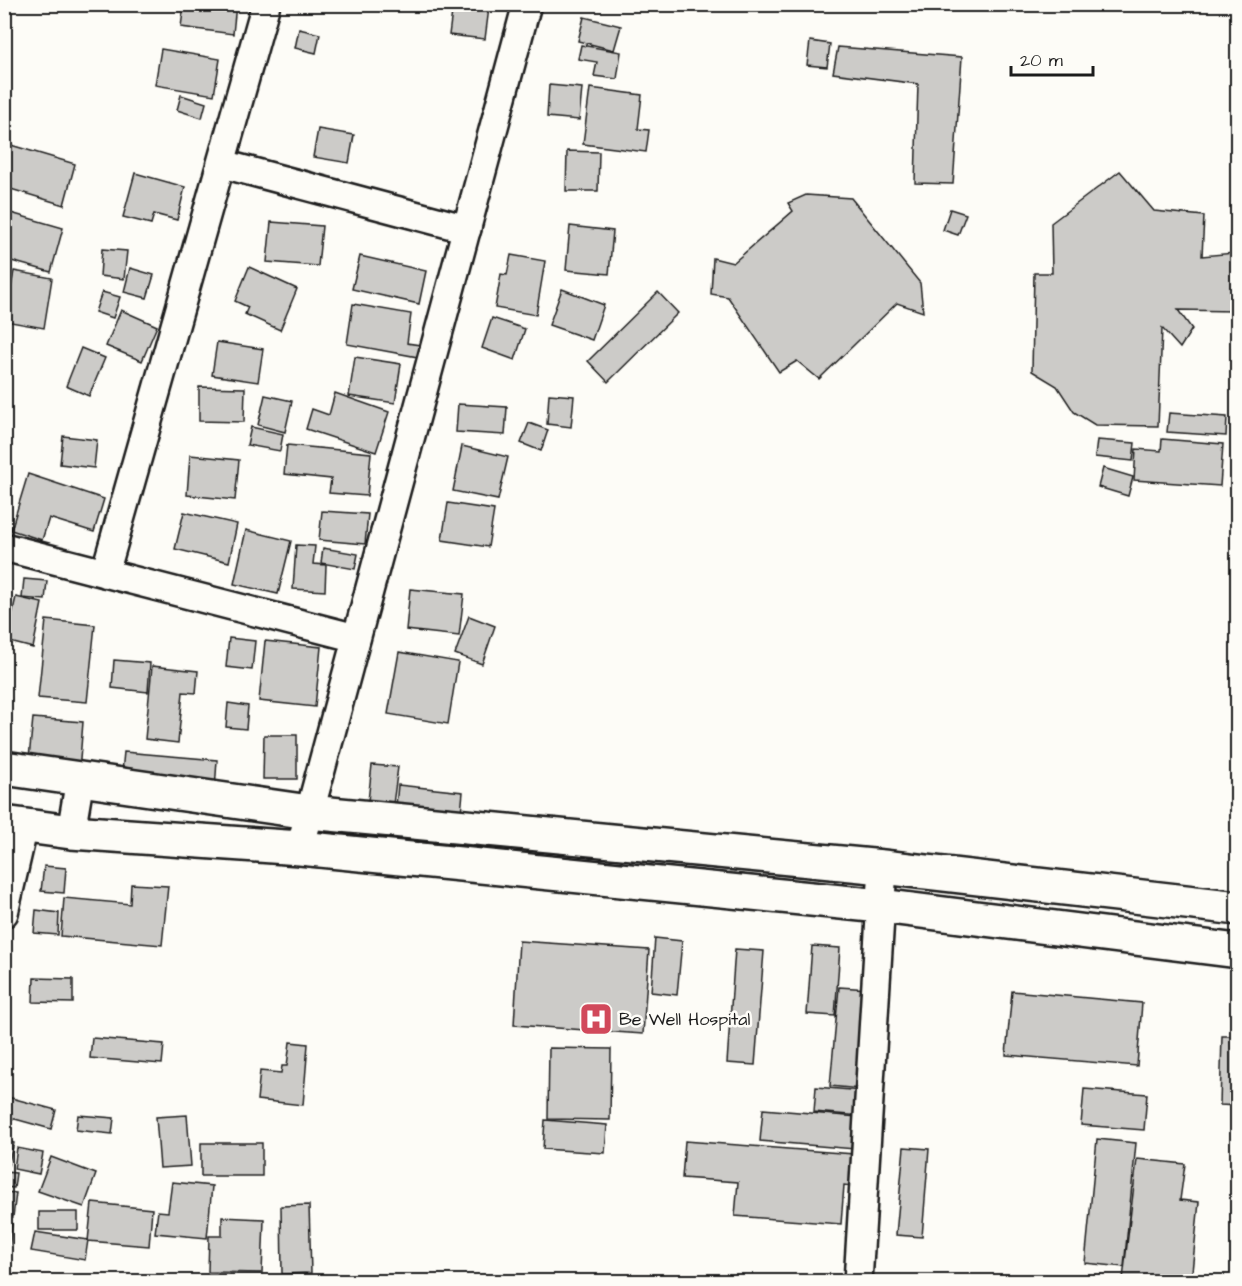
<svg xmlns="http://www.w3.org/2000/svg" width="1242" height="1286" font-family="'Architects Daughter',sans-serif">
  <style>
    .building { fill: #cccbc8; stroke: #1c1c1c; stroke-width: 1.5 }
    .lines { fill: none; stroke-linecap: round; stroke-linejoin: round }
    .street-casing { stroke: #1c1c1c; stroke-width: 32 }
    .primary-casing { stroke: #1c1c1c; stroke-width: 38 }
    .street { stroke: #fdfcf7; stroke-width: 27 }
    .primary { stroke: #fdfcf7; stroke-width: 33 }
    .labels { text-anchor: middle; stroke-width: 5; stroke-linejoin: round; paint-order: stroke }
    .poi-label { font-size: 18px; fill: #1c1c1c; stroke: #fdfcf7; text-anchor: start }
  </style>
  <rect width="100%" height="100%" fill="#fdfcf7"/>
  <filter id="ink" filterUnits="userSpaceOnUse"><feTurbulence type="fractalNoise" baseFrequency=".0167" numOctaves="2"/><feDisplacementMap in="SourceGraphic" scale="12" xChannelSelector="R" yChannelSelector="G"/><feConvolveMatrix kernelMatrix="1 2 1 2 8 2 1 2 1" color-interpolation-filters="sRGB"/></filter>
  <g filter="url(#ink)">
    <!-- building -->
    <g class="building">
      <polygon points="184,4 236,4 233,34 181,27"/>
      <polygon points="322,4 352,4 351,9 321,6"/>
      <polygon points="453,4 489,8 485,39 449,35"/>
      <polygon points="584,17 621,26 614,50 578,41"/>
      <polygon points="299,29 320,34 316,53 295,48"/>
      <polygon points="810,41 830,44 827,67 807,65"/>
      <polygon points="581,45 621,52 617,79 594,76 597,62 578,59"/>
      <polygon points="838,47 962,57 953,184 915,183 918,84 833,73"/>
      <polygon points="161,49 220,59 214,95 155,85"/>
      <polygon points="549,85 582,88 579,120 547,117"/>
      <polygon points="590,88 642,95 638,129 649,130 646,152 583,144"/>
      <polygon points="181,95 206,103 202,118 177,110"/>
      <polygon points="318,129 354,135 349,163 313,157"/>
      <polygon points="4,143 75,164 64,205 4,187"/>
      <polygon points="567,151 599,152 598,191 566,191"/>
      <polygon points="1120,171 1154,211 1204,216 1202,256 1234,253 1234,311 1178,310 1192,329 1180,348 1162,328 1158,426 1095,425 1074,412 1057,386 1032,371 1034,273 1052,273 1051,223"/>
      <polygon points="135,173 185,187 177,220 154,214 151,224 123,217"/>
      <polygon points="806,195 851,198 920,283 923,312 897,303 819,379 797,361 779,372 728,297 711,294 713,258 733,263 793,211 788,203"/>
      <polygon points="950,209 966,214 958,235 943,230"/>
      <polygon points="4,211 63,228 51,272 4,259"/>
      <polygon points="271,222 322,226 318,266 267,262"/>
      <polygon points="570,226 613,231 609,274 566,270"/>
      <polygon points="102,249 127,251 124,279 100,276"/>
      <polygon points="511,255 545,261 536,315 495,308 501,274 507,275"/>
      <polygon points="360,256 426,271 419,304 352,289"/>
      <polygon points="249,267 297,289 280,330 245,314 248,307 235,301"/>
      <polygon points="130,268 154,275 147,298 124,292"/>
      <polygon points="14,271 52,278 44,328 5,321"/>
      <polygon points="562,289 604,305 592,340 549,325"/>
      <polygon points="102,292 120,297 113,318 95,312"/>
      <polygon points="658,292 678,313 608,382 588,361"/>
      <polygon points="353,304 411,314 407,343 420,345 418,357 347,344"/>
      <polygon points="121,310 157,326 142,361 106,346"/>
      <polygon points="492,318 525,329 515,360 482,348"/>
      <polygon points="217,342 263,349 258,382 212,375"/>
      <polygon points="81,348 105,358 89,396 66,386"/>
      <polygon points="355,357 401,364 395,403 349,396"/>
      <polygon points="199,387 245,388 244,422 199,421"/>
      <polygon points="335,393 389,412 376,452 306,429 312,409 329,415"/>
      <polygon points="549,394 574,396 571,427 547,424"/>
      <polygon points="265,395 292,401 285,432 258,425"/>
      <polygon points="458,404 507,407 505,435 456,432"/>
      <polygon points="1169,413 1227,417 1226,436 1167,432"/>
      <polygon points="529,423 548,430 541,451 521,443"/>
      <polygon points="251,427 283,434 280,451 247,445"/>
      <polygon points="63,436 97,440 94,468 60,464"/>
      <polygon points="1162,439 1223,444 1220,486 1134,480 1136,449 1161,451"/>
      <polygon points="1097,440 1135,443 1133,461 1095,457"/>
      <polygon points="287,445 371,453 367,496 329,493 331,479 284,474"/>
      <polygon points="462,446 508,457 498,500 453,491"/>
      <polygon points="190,455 239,460 235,500 187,495"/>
      <polygon points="1103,468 1133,477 1128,496 1098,487"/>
      <polygon points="28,474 104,499 94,532 49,518 42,540 11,530"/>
      <polygon points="448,503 494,510 488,547 442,540"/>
      <polygon points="322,511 368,514 365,544 319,540"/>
      <polygon points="184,512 237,524 229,562 175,549"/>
      <polygon points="246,530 291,541 278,594 234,584"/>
      <polygon points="296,545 315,546 313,564 326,565 325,591 293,589"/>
      <polygon points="323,548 358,554 355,569 321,563"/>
      <polygon points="24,579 47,581 45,600 22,598"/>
      <polygon points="410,589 464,594 459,636 406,630"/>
      <polygon points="16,597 42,603 33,648 6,641"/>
      <polygon points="469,616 495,626 482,664 455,654"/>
      <polygon points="46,620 95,625 87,702 38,698"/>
      <polygon points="229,638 255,641 252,670 226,667"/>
      <polygon points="265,641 321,647 315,707 259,701"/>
      <polygon points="399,652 458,662 448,724 388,714"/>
      <polygon points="114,660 150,663 148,692 112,688"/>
      <polygon points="152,666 198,671 196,693 183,692 178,743 145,739"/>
      <polygon points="228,703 248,706 246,729 226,727"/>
      <polygon points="33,718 83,722 79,772 28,768"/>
      <polygon points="264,735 297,735 297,779 263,779"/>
      <polygon points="124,752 217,760 215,790 121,782"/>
      <polygon points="372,765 398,767 393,804 368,801"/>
      <polygon points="398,785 463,792 461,813 396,806"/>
      <polygon points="44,866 66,868 64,893 41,891"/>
      <polygon points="131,884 168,886 162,945 61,936 64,898 130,904"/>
      <polygon points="36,910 59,913 58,935 34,933"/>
      <polygon points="655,938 682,941 677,995 651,992"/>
      <polygon points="519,941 649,950 643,1034 514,1025"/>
      <polygon points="812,946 840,948 835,1016 807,1014"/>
      <polygon points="735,949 764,951 755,1065 727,1063"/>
      <polygon points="34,978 73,979 73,1003 33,1002"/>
      <polygon points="839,987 869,989 860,1089 830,1086"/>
      <polygon points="1012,991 1142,1003 1137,1066 1006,1055"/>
      <polygon points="1222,1036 1238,1036 1238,1106 1220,1105"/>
      <polygon points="92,1038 164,1044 162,1064 90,1058"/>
      <polygon points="290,1042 308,1044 303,1105 257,1100 260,1071 281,1073 282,1066 287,1066"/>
      <polygon points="549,1048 611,1049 610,1120 548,1119"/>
      <polygon points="816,1087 862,1091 861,1116 814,1112"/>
      <polygon points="1084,1089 1147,1094 1144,1130 1081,1125"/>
      <polygon points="4,1096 56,1110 51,1129 4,1116"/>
      <polygon points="763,1109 858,1117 855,1149 760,1141"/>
      <polygon points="78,1115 114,1118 112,1134 76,1130"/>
      <polygon points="187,1115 191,1166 160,1168 156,1117"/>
      <polygon points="545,1120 607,1125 605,1153 543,1149"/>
      <polygon points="1097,1139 1136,1143 1124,1267 1085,1263"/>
      <polygon points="4,1140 14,1143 8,1165 4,1164"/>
      <polygon points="685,1141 854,1154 851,1186 844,1185 841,1224 735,1216 738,1182 682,1178"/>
      <rect x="201" y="1143" width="61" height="33"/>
      <polygon points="904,1147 929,1149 922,1237 896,1235"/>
      <polygon points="17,1148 43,1153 39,1174 14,1169"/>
      <polygon points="51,1157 96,1174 84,1207 38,1191"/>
      <polygon points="1137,1159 1185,1164 1180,1200 1199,1202 1191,1282 1149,1282 1123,1279"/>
      <polygon points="4,1172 16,1173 14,1188 4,1187"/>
      <polygon points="172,1182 212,1186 207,1238 155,1233 158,1211 168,1212"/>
      <polygon points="4,1192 16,1193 13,1217 4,1216"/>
      <polygon points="92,1203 152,1209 149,1246 88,1241"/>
      <polygon points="309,1205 311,1273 282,1274 281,1206"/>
      <rect x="39" y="1212" width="39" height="18"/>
      <polygon points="222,1217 264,1219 262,1273 208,1272 209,1236 222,1236"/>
      <polygon points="4,1223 12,1224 9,1250 4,1250"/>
      <polygon points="35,1232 88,1240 85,1260 31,1251"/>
    </g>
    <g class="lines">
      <!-- street casing -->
      <g class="street-casing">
        <g id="street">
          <polyline points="223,164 467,229"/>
          <polyline points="4,547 356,638"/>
          <polyline points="105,573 266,4"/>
          <polyline points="71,832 80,779"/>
          <polyline points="300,848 527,4"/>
          <polyline points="4,913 24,826"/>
          <polyline points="858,1282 883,867"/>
        </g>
      </g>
      <!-- primary casing -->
      <g class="primary-casing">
        <g id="primary">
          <polyline points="4,768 309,812 883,867 1238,908"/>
          <polyline points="4,823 71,832 300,848 881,906 1238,951"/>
        </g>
      </g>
      <!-- street -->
      <use href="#street" class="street"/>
      <!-- primary -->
      <use href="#primary" class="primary"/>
    </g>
  </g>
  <!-- icons -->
  <defs>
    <g id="hospital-square" transform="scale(1.725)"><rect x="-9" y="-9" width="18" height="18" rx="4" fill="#d1495b" stroke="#fdfcf7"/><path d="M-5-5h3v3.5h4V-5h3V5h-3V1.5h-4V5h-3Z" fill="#fff"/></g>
  </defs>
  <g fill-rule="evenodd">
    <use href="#hospital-square" x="596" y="1019"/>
  </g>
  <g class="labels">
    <!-- poi labels -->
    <g class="poi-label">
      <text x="619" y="1025">Be Well Hospital</text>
    </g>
  </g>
  <!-- margin -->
  <rect width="1242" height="1286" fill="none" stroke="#fdfcf7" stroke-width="24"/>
  <rect x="12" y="12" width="1218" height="1262" fill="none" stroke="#1c1c1c" stroke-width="2" filter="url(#ink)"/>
  <!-- scale -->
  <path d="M1011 66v9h82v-9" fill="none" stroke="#1c1c1c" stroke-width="3"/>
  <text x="1020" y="66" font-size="18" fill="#1c1c1c" stroke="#fdfcf7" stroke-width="4.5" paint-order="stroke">20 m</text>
</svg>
